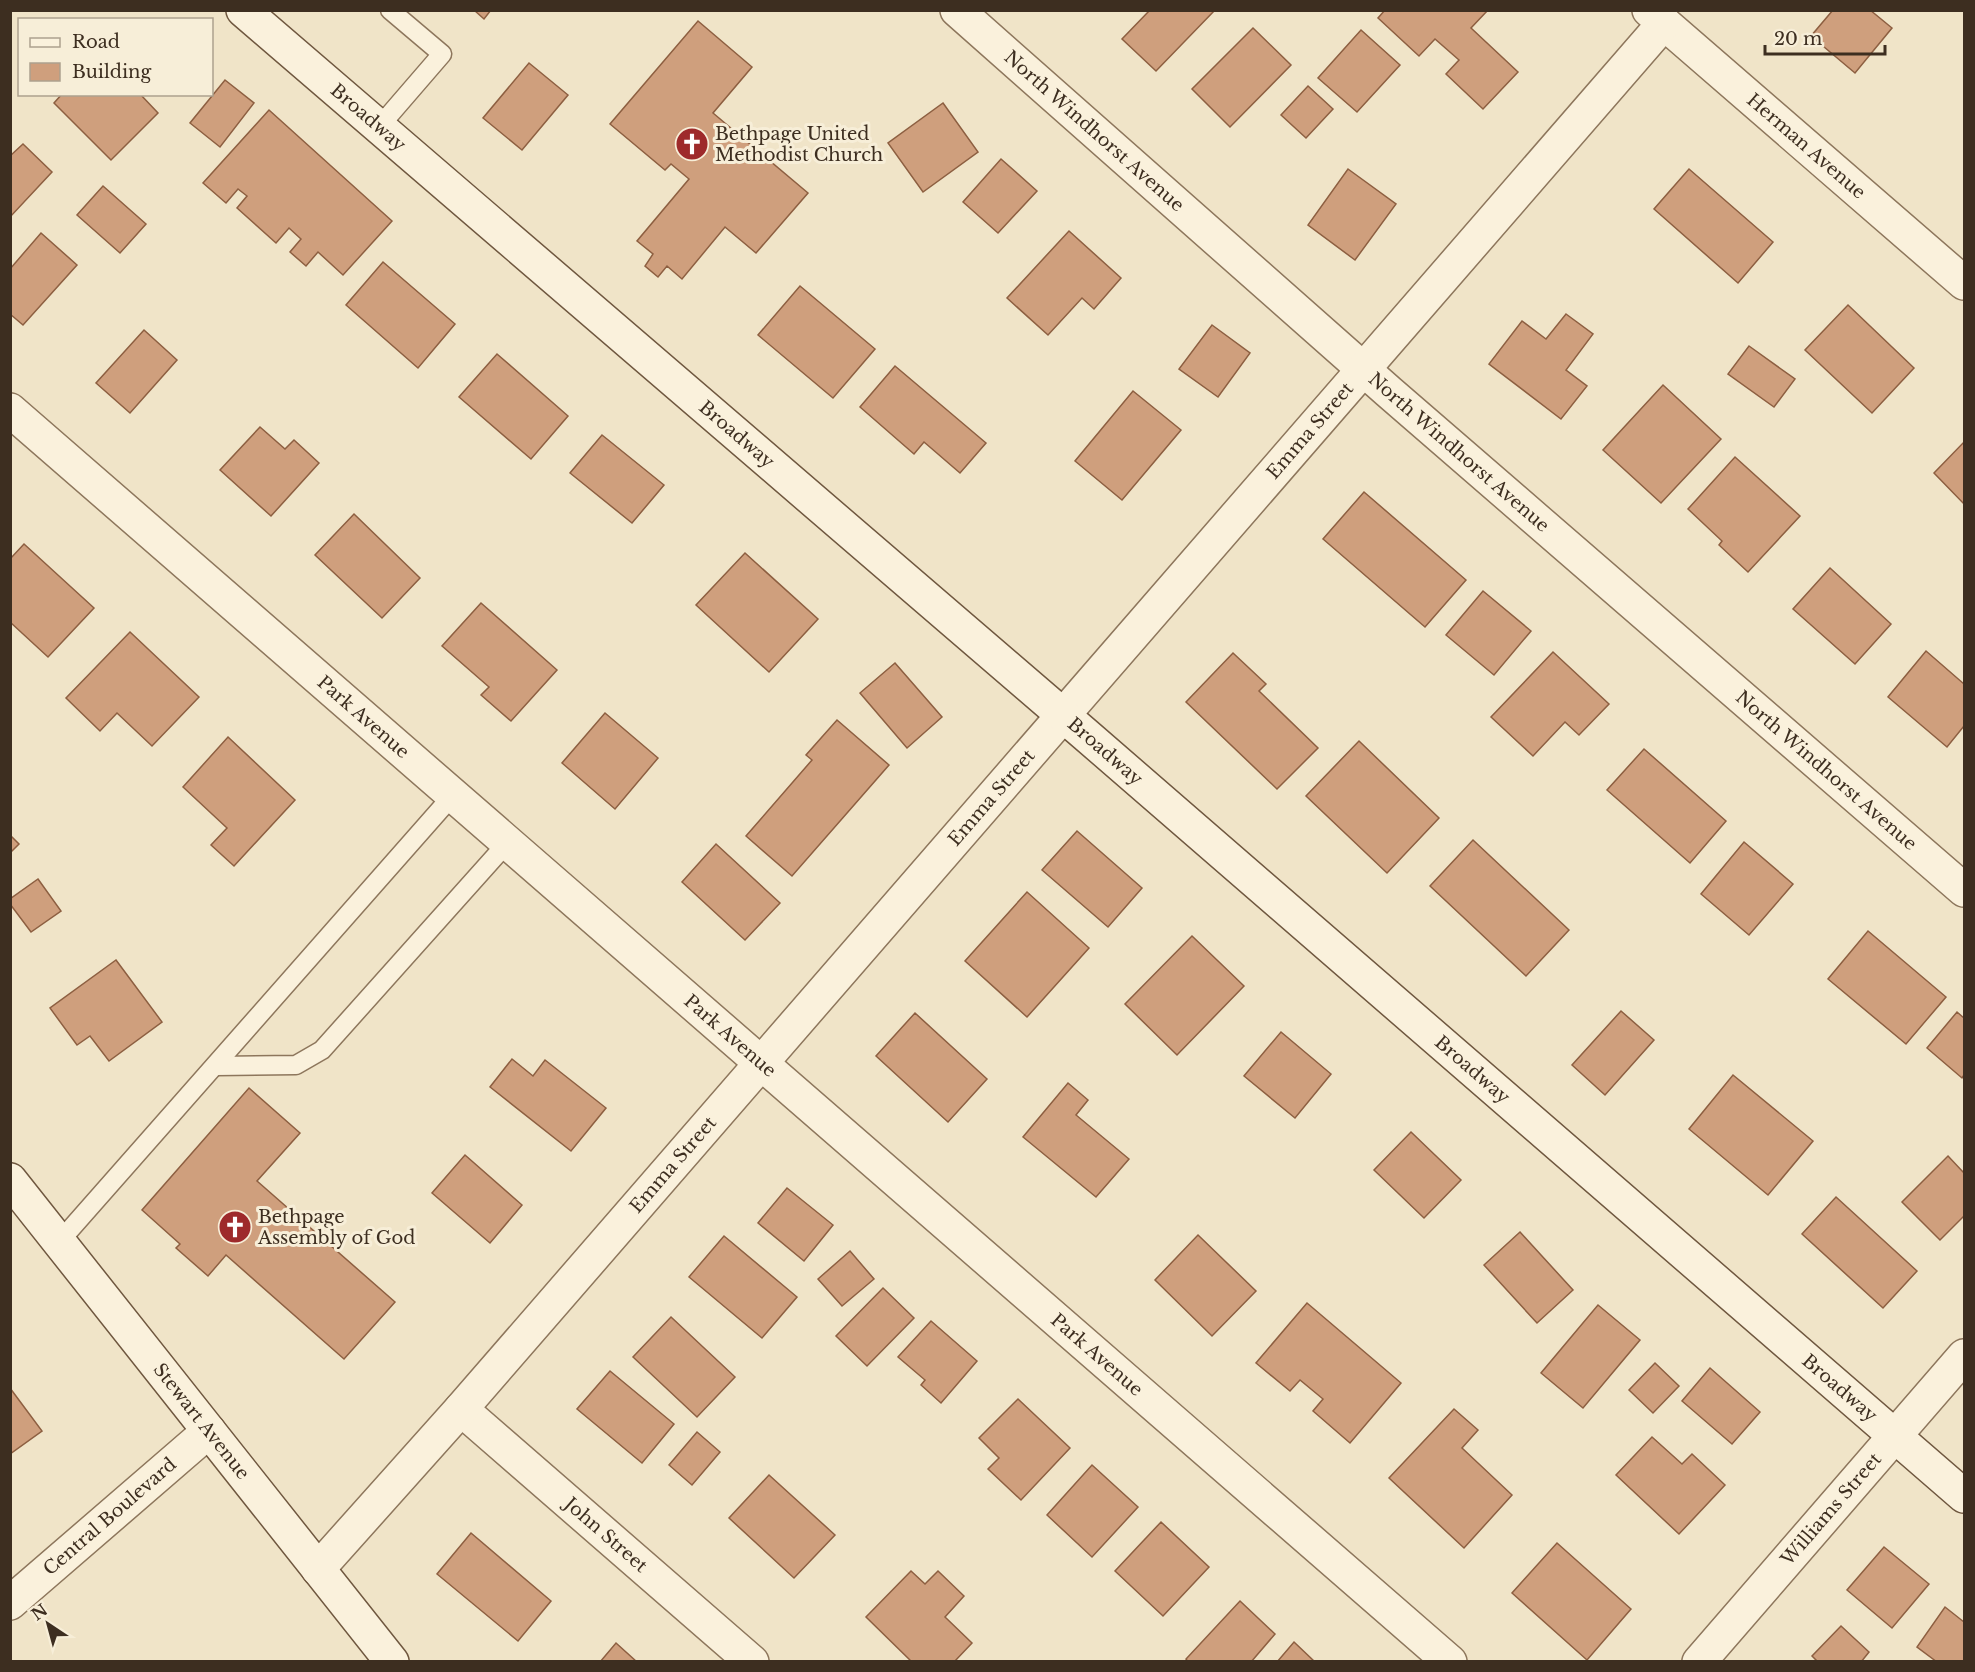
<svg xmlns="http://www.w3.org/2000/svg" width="1975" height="1672" font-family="'Libre Baskerville',serif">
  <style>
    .building { fill: #cf9f7d; stroke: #8d5f41; stroke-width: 1.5 }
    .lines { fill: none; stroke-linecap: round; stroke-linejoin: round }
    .lane-casing { stroke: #8d765c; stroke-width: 21 }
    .street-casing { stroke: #8d765c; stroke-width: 36 }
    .secondary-casing { stroke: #6f573f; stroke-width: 36 }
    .lane { stroke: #faf1dc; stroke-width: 18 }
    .street { stroke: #faf1dc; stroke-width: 33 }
    .secondary { stroke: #faf1dc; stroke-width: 33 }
    .labels { text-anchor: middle; stroke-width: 6; stroke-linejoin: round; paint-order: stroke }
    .street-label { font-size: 18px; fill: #3d2e20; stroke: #f7eed8 }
    .poi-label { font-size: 18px; fill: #3d2e20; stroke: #f7eed8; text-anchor: start }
  </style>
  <rect width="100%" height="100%" fill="#f0e4c8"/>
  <!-- building -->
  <g class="building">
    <polygon points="474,10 491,10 484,19"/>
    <polygon points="1150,10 1215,10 1156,71 1122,39"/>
    <polygon points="1385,10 1488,10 1471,28 1518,72 1483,109 1446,74 1459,60 1435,39 1419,56 1378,18"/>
    <polygon points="1833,10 1870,10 1892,28 1855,73 1811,36"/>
    <polygon points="698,21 752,67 713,113 808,193 756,253 725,227 682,279 667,266 658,277 645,266 653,254 637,241 689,179 671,164 665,170 610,124"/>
    <polygon points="1253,28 1291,65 1230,127 1192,89"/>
    <polygon points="1361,30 1400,65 1357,112 1318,78"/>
    <polygon points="529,63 568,95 522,150 483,118"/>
    <polygon points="225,80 254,103 220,147 190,123"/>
    <polygon points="1308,86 1333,109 1306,138 1281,115"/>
    <polygon points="62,94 140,94 158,113 111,160 54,103"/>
    <polygon points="943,103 978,152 923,192 888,143"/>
    <polygon points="269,110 392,221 343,275 318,252 306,266 290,252 301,239 289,228 276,243 237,208 247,196 238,189 226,203 203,183"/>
    <polygon points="23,144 52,172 11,216 10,156"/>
    <polygon points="1001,159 1037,191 998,233 963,202"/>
    <polygon points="1348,169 1396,204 1355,260 1308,225"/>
    <polygon points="1689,169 1773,242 1738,283 1654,209"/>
    <polygon points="103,186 146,224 120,253 77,215"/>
    <polygon points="1069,231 1121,278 1094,309 1082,298 1048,335 1007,298"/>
    <polygon points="41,233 77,265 23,325 10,314 10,269"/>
    <polygon points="383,262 455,324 418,368 346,305"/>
    <polygon points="800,286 875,349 833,398 758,335"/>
    <polygon points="1848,305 1914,368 1872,413 1805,350"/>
    <polygon points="1566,314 1593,334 1566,370 1587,386 1561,419 1489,364 1522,321 1546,339"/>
    <polygon points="1212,325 1250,353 1218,397 1179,369"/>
    <polygon points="144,330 177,360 130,413 96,383"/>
    <polygon points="1749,346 1795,379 1774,407 1728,374"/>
    <polygon points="497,354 568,416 531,459 459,397"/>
    <polygon points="895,366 986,443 960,473 924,442 914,454 860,407"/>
    <polygon points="1663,385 1721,439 1661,503 1603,450"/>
    <polygon points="1133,391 1181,430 1122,500 1075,461"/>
    <polygon points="260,427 285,449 294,440 319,463 271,516 220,470"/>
    <polygon points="602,435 664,485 632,523 570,473"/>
    <polygon points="1964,442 1964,504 1934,473"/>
    <polygon points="1735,457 1800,516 1748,572 1719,545 1722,541 1688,509"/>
    <polygon points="1364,492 1466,580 1425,627 1323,539"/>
    <polygon points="354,514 420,578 382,618 315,555"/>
    <polygon points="24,544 94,608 48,657 10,622 10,559"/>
    <polygon points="745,553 818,619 769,672 696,605"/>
    <polygon points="1830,568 1891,624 1855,664 1793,609"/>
    <polygon points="1483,591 1531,631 1494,675 1446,635"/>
    <polygon points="481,603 557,670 511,721 481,695 489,687 442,646"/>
    <polygon points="130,632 199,697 152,746 117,713 100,731 66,698"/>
    <polygon points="1926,651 1964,684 1964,726 1947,747 1888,697"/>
    <polygon points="1553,652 1609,704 1579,735 1565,722 1533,756 1491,717"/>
    <polygon points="1233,653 1266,684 1259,691 1318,748 1277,789 1186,702"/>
    <polygon points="895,663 942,717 907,748 860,693"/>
    <polygon points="605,713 658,758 615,809 562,763"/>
    <polygon points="837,720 889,765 792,876 746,836 812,760 806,755"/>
    <polygon points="228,737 295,800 234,866 211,845 227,828 183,787"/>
    <polygon points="1359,741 1439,818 1387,873 1306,796"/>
    <polygon points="1644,749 1726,821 1690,863 1607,790"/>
    <polygon points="1077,831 1142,888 1108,927 1042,870"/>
    <polygon points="10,835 19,844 10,853"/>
    <polygon points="1473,840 1569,930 1526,976 1430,886"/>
    <polygon points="1744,842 1793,884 1749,935 1701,894"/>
    <polygon points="716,844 780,903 745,940 682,882"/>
    <polygon points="38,879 61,911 31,932 10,904 10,899"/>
    <polygon points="1027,892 1089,948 1027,1017 965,961"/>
    <polygon points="1868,931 1946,997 1906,1044 1828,979"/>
    <polygon points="1192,936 1244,986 1177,1055 1125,1004"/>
    <polygon points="116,960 162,1022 109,1061 90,1036 77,1045 50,1008"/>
    <polygon points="1621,1011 1654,1040 1605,1095 1572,1065"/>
    <polygon points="1957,1012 1964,1018 1964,1075 1962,1078 1927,1048"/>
    <polygon points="915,1013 987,1079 948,1122 876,1056"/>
    <polygon points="1281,1032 1331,1074 1295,1118 1244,1076"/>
    <polygon points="512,1059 533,1076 545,1060 606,1108 571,1151 490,1087"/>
    <polygon points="1733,1075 1813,1141 1768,1195 1689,1129"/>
    <polygon points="1068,1083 1088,1100 1076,1115 1129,1159 1096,1197 1023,1137"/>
    <polygon points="249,1088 300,1133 257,1181 395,1302 344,1359 226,1255 208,1276 176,1248 180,1244 142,1210"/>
    <polygon points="1411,1132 1461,1180 1424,1218 1374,1170"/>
    <polygon points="465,1155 522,1205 490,1243 432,1193"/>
    <polygon points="1948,1156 1964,1173 1964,1216 1940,1240 1902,1202"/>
    <polygon points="787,1188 833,1225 804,1261 758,1223"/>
    <polygon points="1836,1197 1917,1271 1883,1308 1802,1234"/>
    <polygon points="1520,1232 1573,1290 1537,1323 1484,1265"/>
    <polygon points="1198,1235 1256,1291 1212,1336 1155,1280"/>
    <polygon points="724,1236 797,1297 762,1338 689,1277"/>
    <polygon points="850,1251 874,1279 842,1306 818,1279"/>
    <polygon points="883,1288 914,1318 867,1366 836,1336"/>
    <polygon points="1307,1303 1401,1383 1350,1443 1313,1411 1323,1399 1300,1380 1290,1391 1256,1363"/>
    <polygon points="1598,1305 1640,1340 1583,1408 1541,1373"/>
    <polygon points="671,1317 735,1377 697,1417 633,1357"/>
    <polygon points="931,1321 977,1361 941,1403 921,1385 925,1380 898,1357"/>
    <polygon points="1655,1363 1679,1386 1653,1413 1629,1390"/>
    <polygon points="1710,1368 1760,1412 1732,1444 1682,1401"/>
    <polygon points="610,1371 674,1424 642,1463 577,1409"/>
    <polygon points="10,1388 42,1431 10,1454"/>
    <polygon points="1018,1399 1070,1448 1021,1500 988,1469 999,1458 979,1438"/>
    <polygon points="1454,1409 1478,1430 1462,1448 1512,1495 1464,1548 1389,1478"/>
    <polygon points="697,1432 720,1452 692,1485 669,1465"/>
    <polygon points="1652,1437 1682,1464 1692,1454 1725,1485 1679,1534 1616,1475"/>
    <polygon points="1092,1465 1138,1507 1092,1557 1047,1515"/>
    <polygon points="769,1475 835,1535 794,1578 729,1518"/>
    <polygon points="1161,1522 1209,1567 1163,1616 1115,1571"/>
    <polygon points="471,1533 551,1601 518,1641 437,1574"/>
    <polygon points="1557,1543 1631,1609 1587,1660 1512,1593"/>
    <polygon points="1884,1547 1929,1584 1892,1628 1847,1590"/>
    <polygon points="911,1571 925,1584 938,1571 964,1596 945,1617 972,1643 954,1662 912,1662 866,1617"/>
    <polygon points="1240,1601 1275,1634 1251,1662 1188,1662 1186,1659"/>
    <polygon points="1945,1607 1964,1622 1964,1662 1937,1662 1917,1647"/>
    <polygon points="1841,1626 1869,1652 1861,1662 1818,1662 1812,1656"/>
    <polygon points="1294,1642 1315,1662 1277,1662"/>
    <polygon points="616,1643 637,1662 600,1662"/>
  </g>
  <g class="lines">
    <!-- lane casing -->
    <g class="lane-casing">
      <g id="lane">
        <polyline points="379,127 442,54 390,10"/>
        <polyline points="216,1066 296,1065 322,1050 508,842"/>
        <polyline points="60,1241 453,795"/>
      </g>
    </g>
    <!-- street casing -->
    <g class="street-casing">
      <g id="street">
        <path id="s1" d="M957,10L1389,392L1964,890"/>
        <path id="s2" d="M1649,10L1964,283"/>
        <path id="s3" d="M10,410L1450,1662"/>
        <path id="s4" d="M461,1409L752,1662"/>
        <path id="s5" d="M318,1569L461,1409L1664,23"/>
        <path id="s6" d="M10,1603L209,1431"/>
        <path id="s7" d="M1699,1662L1964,1356"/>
      </g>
    </g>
    <!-- secondary casing -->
    <g class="secondary-casing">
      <g id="secondary">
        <path id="s8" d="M243,10L1086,735L1964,1496"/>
        <path id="s9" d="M10,1180L392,1662"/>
      </g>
    </g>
    <!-- lane -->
    <use href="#lane" class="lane"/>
    <!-- street -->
    <use href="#street" class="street"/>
    <!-- secondary -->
    <use href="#secondary" class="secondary"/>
  </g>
  <!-- icons -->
  <defs>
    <g id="church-disc" transform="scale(1.725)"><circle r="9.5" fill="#9e2a2b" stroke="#f7eed8"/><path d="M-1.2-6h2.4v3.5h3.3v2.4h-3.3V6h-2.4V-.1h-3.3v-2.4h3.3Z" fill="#fff"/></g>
  </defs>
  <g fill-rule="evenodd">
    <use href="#church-disc" x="692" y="144"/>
    <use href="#church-disc" x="235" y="1227"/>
  </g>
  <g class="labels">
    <!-- street labels -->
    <g class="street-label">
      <text dy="6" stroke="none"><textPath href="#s8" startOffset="165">Broadway</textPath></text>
      <text dy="6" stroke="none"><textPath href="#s1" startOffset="183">North Windhorst Avenue</textPath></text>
      <text dy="6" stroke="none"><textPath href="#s2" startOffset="208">Herman Avenue</textPath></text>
      <text dy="6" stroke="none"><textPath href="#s5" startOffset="1510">Emma Street</textPath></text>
      <text dy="6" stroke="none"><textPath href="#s8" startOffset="651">Broadway</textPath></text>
      <text dy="6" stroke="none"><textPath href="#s1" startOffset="669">North Windhorst Avenue</textPath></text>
      <text dy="6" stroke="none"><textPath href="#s3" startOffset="468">Park Avenue</textPath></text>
      <text dy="6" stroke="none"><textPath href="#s8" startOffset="1137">Broadway</textPath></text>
      <text dy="6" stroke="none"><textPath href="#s1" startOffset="1155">North Windhorst Avenue</textPath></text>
      <text dy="6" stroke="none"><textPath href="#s5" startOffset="1024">Emma Street</textPath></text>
      <text dy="6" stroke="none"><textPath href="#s3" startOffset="954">Park Avenue</textPath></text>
      <text dy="6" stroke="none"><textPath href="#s8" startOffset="1623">Broadway</textPath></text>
      <text dy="6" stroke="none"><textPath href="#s5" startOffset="538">Emma Street</textPath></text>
      <text dy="6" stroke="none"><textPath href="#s3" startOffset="1440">Park Avenue</textPath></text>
      <text dy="6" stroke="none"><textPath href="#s8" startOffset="2109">Broadway</textPath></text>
      <text dy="6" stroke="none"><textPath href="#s9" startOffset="308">Stewart Avenue</textPath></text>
      <text dy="6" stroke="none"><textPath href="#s7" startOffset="202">Williams Street</textPath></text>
      <text dy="6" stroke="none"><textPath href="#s6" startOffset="132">Central Boulevard</textPath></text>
      <text dy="6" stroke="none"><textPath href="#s4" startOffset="192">John Street</textPath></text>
    </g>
    <!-- poi labels -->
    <g class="poi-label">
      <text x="715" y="140">Bethpage United<tspan x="715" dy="21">Methodist Church</tspan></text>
      <text x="258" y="1223">Bethpage<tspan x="258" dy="21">Assembly of God</tspan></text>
    </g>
  </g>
  <!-- border -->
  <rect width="1975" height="1672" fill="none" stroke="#3d2e20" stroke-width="24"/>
  <!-- legend -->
  <rect x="18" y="18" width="195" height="78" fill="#f7eed8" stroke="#ada18e" stroke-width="1.5"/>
  <rect x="30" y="38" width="30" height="9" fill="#faf1dc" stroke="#ada18e" stroke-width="1.5"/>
  <text x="72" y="48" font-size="18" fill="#3d2e20">Road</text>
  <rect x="30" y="63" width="30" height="18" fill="#cf9f7d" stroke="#ada18e" stroke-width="1.5"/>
  <text x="72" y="78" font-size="18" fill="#3d2e20">Building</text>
  <!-- north arrow -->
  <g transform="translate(48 1624) rotate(324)" stroke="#f7eed8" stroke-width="4.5" paint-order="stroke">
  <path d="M0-4.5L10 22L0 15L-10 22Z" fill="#3d2e20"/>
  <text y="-9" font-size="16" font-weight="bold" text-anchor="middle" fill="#3d2e20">N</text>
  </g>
  <!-- scale -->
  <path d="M1765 45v9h120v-9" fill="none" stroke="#3d2e20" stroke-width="3"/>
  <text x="1774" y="45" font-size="18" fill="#3d2e20" stroke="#f7eed8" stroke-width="4.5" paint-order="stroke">20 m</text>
</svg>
